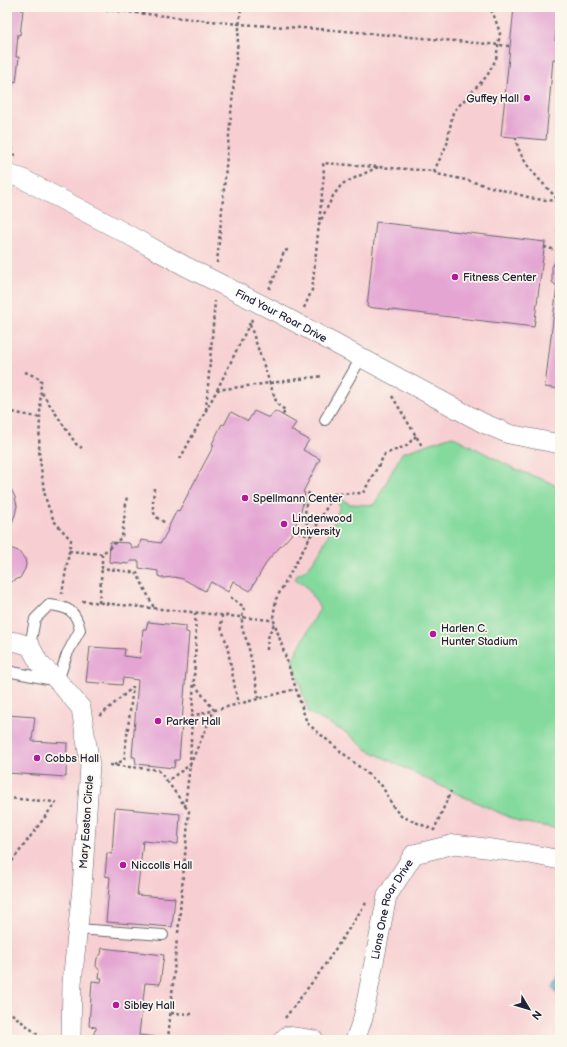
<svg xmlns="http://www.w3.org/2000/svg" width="567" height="1047" font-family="'Balsamiq Sans',sans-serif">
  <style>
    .built { fill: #f7cfd2 }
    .green { fill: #84da9d; stroke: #537e6c }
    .water { fill: #45b2c2; stroke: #346a7e }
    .building { fill: #e4a5d3 }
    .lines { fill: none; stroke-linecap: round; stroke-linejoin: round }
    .lane-casing { stroke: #69666c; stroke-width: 12 }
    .street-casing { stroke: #69666c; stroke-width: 20 }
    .path { stroke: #69666c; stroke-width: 2.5; stroke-dasharray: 3 3; stroke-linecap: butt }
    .lane { stroke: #fff; stroke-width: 10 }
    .street { stroke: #fff; stroke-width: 19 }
    .poi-dot { fill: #b5179e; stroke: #fbf7ec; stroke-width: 1.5 }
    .labels { text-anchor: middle; stroke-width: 3.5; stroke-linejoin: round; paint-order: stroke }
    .poi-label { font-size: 11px; fill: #22223b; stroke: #fbf7ec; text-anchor: start }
    .street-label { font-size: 11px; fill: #22223b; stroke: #fbf7ec }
  </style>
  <rect width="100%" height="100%" fill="#fbf7ec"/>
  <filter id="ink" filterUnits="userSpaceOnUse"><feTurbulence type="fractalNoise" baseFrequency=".025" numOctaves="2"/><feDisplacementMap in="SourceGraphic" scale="8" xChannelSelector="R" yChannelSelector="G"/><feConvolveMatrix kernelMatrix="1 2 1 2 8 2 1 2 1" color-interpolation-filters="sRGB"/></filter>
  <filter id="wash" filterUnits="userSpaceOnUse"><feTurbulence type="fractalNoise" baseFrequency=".012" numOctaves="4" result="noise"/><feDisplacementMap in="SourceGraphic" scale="16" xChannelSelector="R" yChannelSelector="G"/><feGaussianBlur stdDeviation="0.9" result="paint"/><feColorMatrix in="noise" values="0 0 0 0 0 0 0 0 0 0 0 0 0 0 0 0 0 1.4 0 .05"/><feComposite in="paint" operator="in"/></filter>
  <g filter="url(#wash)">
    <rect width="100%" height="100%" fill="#eee5c7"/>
    <!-- built -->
    <rect class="built" x="7" y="7" width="553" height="1033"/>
    <!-- green -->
    <path class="green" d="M452,436L515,469L547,481L560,488V829L520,822L451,791L366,749L347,733L309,713L292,660L320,608L306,586L295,579L298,574C316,569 334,523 340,506L337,502L339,498L350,504L374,505L402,453Z"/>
    <!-- water -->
    <polygon class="water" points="560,973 560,998 553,987"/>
    <g id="blocks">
      <!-- building -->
      <g class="building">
        <polygon points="7,7 21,7 21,10 23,10 20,35 18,34 16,57 19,57 16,82 13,81 12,93 7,92"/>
        <polygon points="514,7 558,7 555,41 560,41 560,60 553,59 546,140 501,136"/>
        <polygon points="376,222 545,242 534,327 367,307"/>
        <polygon points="557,259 560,260 560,389 545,387 557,286 552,282 552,267"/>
        <polygon points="254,411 267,417 270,417 275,411 296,423 291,430 309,440 303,450 320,459 303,492 305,493 301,512 291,535 268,560 250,591 233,581 228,592 211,582 205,591 183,579 174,577 163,578 158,576 158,571 139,568 139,561 130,561 129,564 109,562 110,542 129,543 132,548 139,548 141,540 161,543 168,530 167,530 177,510 179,511 214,445 212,444 222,424 224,425 231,412 248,421"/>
        <polygon points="7,486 11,489 15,497 17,506 15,515 12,522 7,527"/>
        <polygon points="7,549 13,549 18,551 25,559 26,564 25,569 20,578 10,582 7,582"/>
        <polygon points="148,622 186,626 186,632 189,633 179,760 175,760 174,768 136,764 135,757 132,757 138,680 123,678 122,685 86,682 90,647 125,649 124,656 140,658 143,629 146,629"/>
        <polygon points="7,715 35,717 32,741 67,743 66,777 7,773"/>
        <polygon points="115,808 180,814 178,844 143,841 137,895 175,898 172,927 106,922 110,877 105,876 107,853 112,854"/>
        <polygon points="102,948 164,955 160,984 145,983 139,1035 155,1037 155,1040 91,1040 94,1038 94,1031 96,1030 96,1027 89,1026 92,981 101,982 102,978 99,978 100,971 96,966 97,958 101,954"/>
      </g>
    </g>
  </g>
  <g filter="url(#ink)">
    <use href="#blocks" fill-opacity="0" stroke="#69666c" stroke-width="1"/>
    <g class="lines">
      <!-- lane casing -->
      <g class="lane-casing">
        <g id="lane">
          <polyline points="325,420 361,358"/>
          <path d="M7,671L58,681L67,654L80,630C76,610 68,607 49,605L35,619L30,646"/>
          <polyline points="77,929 163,935"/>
        </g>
      </g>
      <!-- street casing -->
      <g class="street-casing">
        <g id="street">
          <path id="s1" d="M7,174L21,178L127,234L185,266L276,312L483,423L509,434L560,444"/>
          <polyline points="7,641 17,642 30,646 39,663 58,681 81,708 90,765 82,888 72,983 71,1040"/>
          <polyline points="283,1040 287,1036 314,1040"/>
          <path id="s2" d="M355,1040L363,1018L387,896L414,854L455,844L530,854L560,860"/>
        </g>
      </g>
      <!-- path -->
      <g class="path">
        <polyline points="82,7 239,24 334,30 510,46"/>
        <polyline points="7,130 12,147"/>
        <path d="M516,137C518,162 543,182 558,200L560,167"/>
        <polyline points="7,144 12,148 16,159"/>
        <polyline points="378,167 342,184 333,196 319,224 324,174 323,163 434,171 447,144 453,112 487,76 496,59 500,33 493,13 488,7"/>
        <polyline points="434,171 437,174 466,180 535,199 560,201"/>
        <polyline points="558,200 558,250"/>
        <polyline points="544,247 560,251"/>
        <polyline points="217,263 241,7"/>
        <polyline points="269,289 279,267 284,251 288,250"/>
        <polyline points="304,308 312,290 319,224"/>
        <polyline points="252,319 250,325 277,404 285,410 283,415"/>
        <polyline points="25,372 41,379 39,451 44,491 47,503 54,521 71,540 62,594"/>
        <polyline points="217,390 250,323"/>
        <polyline points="42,393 76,444 82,448"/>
        <polyline points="392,396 422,446"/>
        <polyline points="206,410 215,301"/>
        <polyline points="7,411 41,418"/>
        <polyline points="416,436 406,446 385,454 363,493 334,494 276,599 273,618 307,723 382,786 394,808 401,816 434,830 451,791"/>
        <polyline points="180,459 217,390 323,376"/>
        <path d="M154,488C154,495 151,508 155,515C157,519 162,521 166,523"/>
        <path d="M309,492C303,511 305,519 311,537"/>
        <polyline points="293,529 310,537"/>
        <polyline points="69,551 102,554 122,537 127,495"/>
        <polyline points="102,554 102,568 137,573 154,608"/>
        <polyline points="230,597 244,607 242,617 242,629 248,644 259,699"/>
        <polyline points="82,601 270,620 273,618"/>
        <polyline points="99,603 102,568"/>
        <polyline points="195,613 196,641 192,716 296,689"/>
        <polyline points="222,615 221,626 227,645 238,704"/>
        <path d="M267,650C267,639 269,632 275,623"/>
        <polyline points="100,716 133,687 124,760 114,765"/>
        <polyline points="110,765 158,770 167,781 190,765 214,710 194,684"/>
        <polyline points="167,781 185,806 190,765 192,716"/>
        <polyline points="7,798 56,802 7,868"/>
        <polyline points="178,933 189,811 185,806"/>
        <polyline points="7,1010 42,1038 42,1040"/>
        <polyline points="171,1013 194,1014"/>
        <polyline points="285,1018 320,972 366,903"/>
        <polyline points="168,1040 177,938"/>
      </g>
      <!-- lane -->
      <use href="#lane" class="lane"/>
      <!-- street -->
      <use href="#street" class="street"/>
    </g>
  </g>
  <!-- markers -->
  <g class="poi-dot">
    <circle cx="527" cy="98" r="4"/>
    <circle cx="455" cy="277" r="4"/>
    <circle cx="245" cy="498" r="4"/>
    <circle cx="284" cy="524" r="4"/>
    <circle cx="433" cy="634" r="4"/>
    <circle cx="158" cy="721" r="4"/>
    <circle cx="37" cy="758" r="4"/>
    <circle cx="123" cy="865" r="4"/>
    <circle cx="116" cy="1005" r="4"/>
  </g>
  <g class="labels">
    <!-- poi labels -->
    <g class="poi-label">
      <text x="519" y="102" text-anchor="end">Guffey Hall</text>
      <text x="463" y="281">Fitness Center</text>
      <text x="253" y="502">Spellmann Center</text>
      <text x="292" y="522">Lindenwood<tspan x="292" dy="13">University</tspan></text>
      <text x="441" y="632">Harlen C.<tspan x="441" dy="13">Hunter Stadium</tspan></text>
      <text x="166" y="725">Parker Hall</text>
      <text x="45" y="762">Cobbs Hall</text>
      <text x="131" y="869">Niccolls Hall</text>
      <text x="124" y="1009">Sibley Hall</text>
    </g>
    <!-- street labels -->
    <g class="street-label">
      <text dy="4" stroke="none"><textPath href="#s1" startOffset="309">Find Your Roar Drive</textPath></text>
      <text transform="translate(86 822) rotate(-86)" y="4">Mary Easton Circle</text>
      <text dy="4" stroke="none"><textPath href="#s2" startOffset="137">Lions One Roar Drive</textPath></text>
    </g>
  </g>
  <!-- margin -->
  <rect width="567" height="1047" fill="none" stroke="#fbf7ec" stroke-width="24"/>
  <!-- north arrow -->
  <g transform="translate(529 1009) rotate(128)" stroke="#fbf7ec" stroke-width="3" paint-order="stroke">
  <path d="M0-3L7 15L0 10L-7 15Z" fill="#22223b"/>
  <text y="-6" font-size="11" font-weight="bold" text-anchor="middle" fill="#22223b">N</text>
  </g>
</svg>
